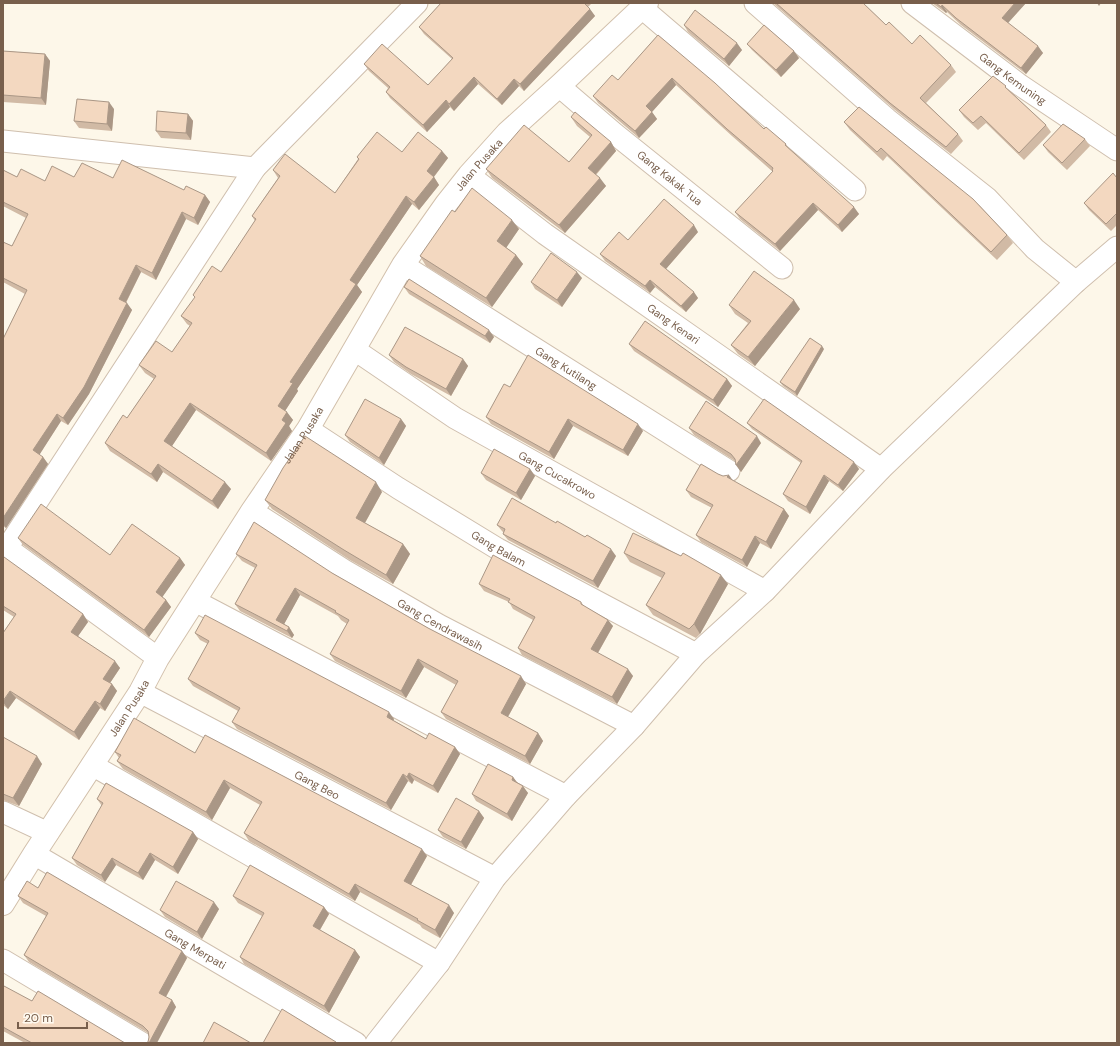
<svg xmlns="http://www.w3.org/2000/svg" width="1120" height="1046" font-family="'DM Sans',sans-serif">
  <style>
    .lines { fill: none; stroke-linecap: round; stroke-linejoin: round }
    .street-casing { stroke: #cfbfae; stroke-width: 23 }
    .secondary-casing { stroke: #d2c0ac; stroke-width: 24 }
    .street { stroke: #fff; stroke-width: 21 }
    .secondary { stroke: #fff; stroke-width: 22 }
    .wall { fill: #d1baa5 }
    .shaded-wall { fill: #aa9786 }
    .building { fill: #f3d8c0; stroke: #aa9786 }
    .labels { text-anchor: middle; stroke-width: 3.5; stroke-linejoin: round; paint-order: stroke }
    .street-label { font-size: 11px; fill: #785f4c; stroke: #fffaf0 }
  </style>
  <rect width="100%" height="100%" fill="#fdf7e9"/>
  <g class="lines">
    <!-- street casing -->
    <g class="street-casing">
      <g id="street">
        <polyline points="755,3 887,119 987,198 1035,249 1076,282"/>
        <path id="s1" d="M912,3L1020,85L1117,150"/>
        <polyline points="642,8 855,190"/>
        <path id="s2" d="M559,86L615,134L782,268"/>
        <polyline points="3,141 255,168 417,3"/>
        <path id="s3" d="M469,175L545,234L881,469"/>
        <path id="s4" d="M403,265L729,471"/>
        <path id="s5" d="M355,350L455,418L765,591"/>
        <path id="s6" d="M308,429L398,488L498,549L696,654"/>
        <path id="s7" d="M252,511L344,570L439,625L634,726"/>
        <polyline points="3,545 158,658"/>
        <polyline points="3,554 255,168"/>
        <polyline points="195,601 566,796"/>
        <path id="s8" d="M140,692L495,878"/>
        <polyline points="92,765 439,963"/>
        <polyline points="3,812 48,833"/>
        <path id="s9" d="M34,854L356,1043"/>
        <polyline points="3,960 142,1043"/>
        <polyline points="376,1043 439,963 495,878 566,796 634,726 696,654 765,591 881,469 1076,282 1117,247"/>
      </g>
    </g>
    <!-- secondary casing -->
    <g class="secondary-casing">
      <g id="secondary">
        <path id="s10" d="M3,904L34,854L140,692L158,658L252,511L308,429L403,265L446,204L469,175L507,133L559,86L647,3"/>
      </g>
    </g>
    <!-- street -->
    <use href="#street" class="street"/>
    <!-- secondary -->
    <use href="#secondary" class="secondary"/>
  </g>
  <!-- wall -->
  <g class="wall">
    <polygon points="441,3 592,3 588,7 595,16 524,91 519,86 502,105 478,84 454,111 450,107 427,132 390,98 386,92 388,88 369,71 364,64 428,85 452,59 424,34 419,27"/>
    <polygon points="773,3 863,3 886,25 912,44 951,65 956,72 926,103 958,134 963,141 951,154 895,110"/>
    <polygon points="932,3 1026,3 1008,23 1043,53 1026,74 961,25 947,12 946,13"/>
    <polygon points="684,25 742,50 729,66 688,32"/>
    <polygon points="658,35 764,129 786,144 789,149 859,214 842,232 818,210 780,251 740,219 735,212 773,172 732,136 676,85 652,112 657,119 639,138 598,103 593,96 618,80"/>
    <polygon points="747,44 799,58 781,77 752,50"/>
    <polygon points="3,51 45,54 50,61 46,105 3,102"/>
    <polygon points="1010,91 1046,125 1051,132 1024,160 986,123 978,130 964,117 959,110"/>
    <polygon points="114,109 112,131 79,128 74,121"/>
    <polygon points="188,114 193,121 191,140 161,138 156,131"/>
    <polygon points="571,117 611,142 616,151 596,175 606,186 565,233 492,178 486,169 569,162 590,137 577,126"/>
    <polygon points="844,122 1007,235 1013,243 997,260 887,156 883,161 850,130"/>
    <polygon points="1085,139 1090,146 1067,170 1048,152 1043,145"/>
    <polygon points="442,151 448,158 434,177 439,185 419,210 412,204 357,285 362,292 297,389 298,391 285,411 293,420 289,426 292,431 271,461 196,410 172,446 231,489 218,509 163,472 157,482 110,451 105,443 127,418 154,379 145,373 139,365 172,352 190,326 187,324 181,316 195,298 193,295 221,272 255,221 252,216 278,178 273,170 335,193 358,159 357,157 402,152"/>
    <polygon points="3,170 17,177 45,181 74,177 113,178 184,190 205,195 210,202 198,225 186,219 156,280 141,272 126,303 132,310 89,394 68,425 61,421 39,455 43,457 48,464 6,528 3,526 3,339 25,294 3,282 3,242 12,246 26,218 3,206"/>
    <polygon points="1117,178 1117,225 1111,231 1089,210 1084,203"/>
    <polygon points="455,212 519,229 506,247 516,255 523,264 492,307 426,266 420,256"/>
    <polygon points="698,232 666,269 698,298 686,312 655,287 650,293 605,261 600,254 628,240"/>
    <polygon points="582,278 562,307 535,289 531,282"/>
    <polygon points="404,287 494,337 490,343 409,294"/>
    <polygon points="729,305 800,309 755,366 738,354 731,345 748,323 735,314"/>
    <polygon points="629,344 727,379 732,386 718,407 634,351"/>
    <polygon points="824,349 797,396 783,386 780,382"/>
    <polygon points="389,355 463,359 468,366 451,396 411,374 394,362"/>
    <polygon points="510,387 643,431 628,456 573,426 554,459 491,424 486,417"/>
    <polygon points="401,419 406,426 384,465 350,442 345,435"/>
    <polygon points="747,423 859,469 843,491 829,481 810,514 788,501 783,494 801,463 752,429"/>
    <polygon points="689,428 761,443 741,472 736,465 735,461 694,435"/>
    <polygon points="530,469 535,476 521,500 486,480 481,473"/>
    <polygon points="718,474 733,481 784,509 789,516 771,549 760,543 747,567 701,542 696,535 712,508 691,497 686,490"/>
    <polygon points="382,492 365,523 403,544 410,554 393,584 350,560 272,509 265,500"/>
    <polygon points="497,525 616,556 598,588 508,540 503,534 503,532 502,531"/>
    <polygon points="18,538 110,555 180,558 185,565 162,597 166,600 171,607 149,637 23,545"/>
    <polygon points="624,553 728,584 700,634 696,638 653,615 646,605 662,578 630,562"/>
    <polygon points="236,554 332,573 381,601 526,684 508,717 538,733 543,741 530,764 446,719 441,712 456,685 424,667 406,698 335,661 330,654 347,624 341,620 338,616 300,595 284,624 289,627 294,635 292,638 240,611 235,604 255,568 242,561"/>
    <polygon points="3,558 83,614 88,622 78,636 120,668 110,683 112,684 117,691 105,711 100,708 79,740 16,698 8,709 3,705 3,633 14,617 3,610"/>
    <polygon points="479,584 581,602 584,606 613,626 598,653 633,676 617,704 522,655 518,648 533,620 513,609 509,602 484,591"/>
    <polygon points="195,633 394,719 393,720 426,739 455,747 460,754 438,793 414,780 412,784 408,781 391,810 237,729 232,722 238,711 193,686 188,679 208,644 200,640"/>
    <polygon points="3,737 42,764 19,806 3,800"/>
    <polygon points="115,752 195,753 427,856 411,885 454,913 440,938 422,928 420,925 360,892 355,901 249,841 244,833 260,805 230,788 212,820 123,769 117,761 119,758"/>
    <polygon points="513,777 517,782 528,793 512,821 476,801 472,794"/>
    <polygon points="97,799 193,832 198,839 178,874 155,860 143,880 116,865 105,882 77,865 72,858 102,806"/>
    <polygon points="479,811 484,818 466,849 443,837 438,830"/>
    <polygon points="38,888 182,951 187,958 166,997 172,1000 176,1007 148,1042 149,1037 148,1033 29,962 24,955 46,916 23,903 18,896"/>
    <polygon points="233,896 324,907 329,914 320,930 355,950 360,957 329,1013 244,964 240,957 262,916 238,903"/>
    <polygon points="219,909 202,939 165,917 160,910"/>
    <polygon points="3,988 32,1001 125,1043 25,1043 3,1031"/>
  </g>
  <!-- shaded-wall -->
  <g class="shaded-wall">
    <polygon points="1015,3 1026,3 1007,24 1002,18"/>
    <polygon points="1097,3 1101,3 1099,6"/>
    <polygon points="942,5 947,12 946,13 941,7"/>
    <polygon points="590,9 595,16 524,91 520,84"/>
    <polygon points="737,43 742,50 729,66 724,59"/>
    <polygon points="1038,46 1043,53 1026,74 1021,68"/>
    <polygon points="794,51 799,58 781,77 776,70"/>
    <polygon points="45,54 50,61 46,105 41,98"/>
    <polygon points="474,77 478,84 454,111 449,104"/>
    <polygon points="672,78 676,85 651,113 646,106"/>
    <polygon points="514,79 519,86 502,105 497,99"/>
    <polygon points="446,100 450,107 427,132 423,125"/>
    <polygon points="109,102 114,109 112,131 107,124"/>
    <polygon points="652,112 657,119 639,138 635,131"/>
    <polygon points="188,114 193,121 191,140 186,133"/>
    <polygon points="611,142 616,151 594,176 588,168"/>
    <polygon points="442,151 448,158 432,179 427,171"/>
    <polygon points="434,177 439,185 419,210 414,202"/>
    <polygon points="600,178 606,186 565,233 559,225"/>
    <polygon points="205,195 210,202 198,225 194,218"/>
    <polygon points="406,196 412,204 357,285 362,292 297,389 298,391 283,414 278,406 290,382 350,280"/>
    <polygon points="813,203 818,210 780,251 775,244"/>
    <polygon points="854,207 859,214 842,232 838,225"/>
    <polygon points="182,212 186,219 156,280 152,273"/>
    <polygon points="512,220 519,229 504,251 497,241"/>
    <polygon points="694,225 698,232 665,270 660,264"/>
    <polygon points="516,255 523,264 492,307 486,298"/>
    <polygon points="136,265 141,272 124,306 119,299"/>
    <polygon points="577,272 582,278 562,307 557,300"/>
    <polygon points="650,280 655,287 650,293 645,286"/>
    <polygon points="694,292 698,298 686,312 681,306"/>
    <polygon points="794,300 800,309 755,366 748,357"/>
    <polygon points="127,303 132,310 89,394 68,425 63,418"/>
    <polygon points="489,330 494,337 490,343 485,336"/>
    <polygon points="822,346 824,349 797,396 795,392"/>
    <polygon points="463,359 468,366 451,396 446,389"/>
    <polygon points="727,379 732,386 718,407 713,400"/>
    <polygon points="190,403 196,410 170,449 164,441"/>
    <polygon points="287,412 293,420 289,426 292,431 271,461 266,453 282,420"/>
    <polygon points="57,414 61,421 38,457 33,450"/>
    <polygon points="401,419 406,426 384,465 379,458"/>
    <polygon points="568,419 573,426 554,459 549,452"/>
    <polygon points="638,424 643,431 628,456 623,450"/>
    <polygon points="757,436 761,443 741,472 736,465"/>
    <polygon points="43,457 48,464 6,528 3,524 3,518"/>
    <polygon points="854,462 859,469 843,491 838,485"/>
    <polygon points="158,464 163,472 157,482 151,474"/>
    <polygon points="530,469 535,476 521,500 516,493"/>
    <polygon points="729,475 734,482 727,477"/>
    <polygon points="824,475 829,481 810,514 806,507"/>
    <polygon points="225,482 231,489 218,509 212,501"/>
    <polygon points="376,482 382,492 362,528 356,518"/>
    <polygon points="784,509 789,516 771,549 766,542"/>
    <polygon points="755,536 760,543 747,567 742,560"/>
    <polygon points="403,544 410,554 393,584 386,575"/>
    <polygon points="611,549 616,556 598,588 593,581"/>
    <polygon points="180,558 185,565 161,599 156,592"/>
    <polygon points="721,575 728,584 700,634 694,624"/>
    <polygon points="295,588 300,595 282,628 276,620"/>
    <polygon points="166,600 171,607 149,637 144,630"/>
    <polygon points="83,614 88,622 76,639 71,632"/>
    <polygon points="608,620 613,626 596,656 591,649"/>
    <polygon points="289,627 294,635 292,638 287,631"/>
    <polygon points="418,659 424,667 406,698 401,691"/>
    <polygon points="115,661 120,668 108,686 103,679"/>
    <polygon points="628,669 633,676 617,704 612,697"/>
    <polygon points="521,676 526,684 506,720 501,713"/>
    <polygon points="112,684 117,691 105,711 100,704"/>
    <polygon points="10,691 16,698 8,709 3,702"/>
    <polygon points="95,701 100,708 79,740 74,732"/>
    <polygon points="389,712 394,719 392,724 387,717"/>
    <polygon points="538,733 543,741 530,764 525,756"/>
    <polygon points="455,747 460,754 438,793 433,786"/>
    <polygon points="37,756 42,764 19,806 13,798"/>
    <polygon points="409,773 414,780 412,784 407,777"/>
    <polygon points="403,774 408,781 391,810 386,803"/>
    <polygon points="513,777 518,784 512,780"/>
    <polygon points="224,780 230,788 212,820 206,812"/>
    <polygon points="523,786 528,793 512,821 507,814"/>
    <polygon points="479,811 484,818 466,849 461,842"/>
    <polygon points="193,832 198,839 178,874 173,867"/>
    <polygon points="422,849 427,856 409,888 404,881"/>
    <polygon points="150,853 155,860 143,880 138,873"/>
    <polygon points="112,858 116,865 105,882 101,875"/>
    <polygon points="355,884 360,892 355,901 349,894"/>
    <polygon points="214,902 219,909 202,939 197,932"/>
    <polygon points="449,905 454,913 440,938 435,930"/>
    <polygon points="324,907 329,914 318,933 313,926"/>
    <polygon points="355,950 360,957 329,1013 324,1006"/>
    <polygon points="182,951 187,958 164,1000 159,993"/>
    <polygon points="172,1000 176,1007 157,1043 149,1043"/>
  </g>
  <!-- building -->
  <g class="building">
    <polygon points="441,3 584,3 590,9 520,84 514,79 497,99 474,77 449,104 446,100 423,125 386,92 390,87 364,64 382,44 428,85 453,58 419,27"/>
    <polygon points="776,3 863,3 886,25 889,22 912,44 920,35 951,65 920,98 958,134 946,147 890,103"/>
    <polygon points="936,3 1015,3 1002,18 1038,46 1021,68 956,18 942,5 941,7"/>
    <polygon points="695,10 737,43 724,59 684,25"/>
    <polygon points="764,25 794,51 776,70 747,44"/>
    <polygon points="658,35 715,83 764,129 766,127 786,144 785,145 854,207 838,225 813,203 775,244 735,212 773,171 772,170 773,168 727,129 672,78 646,106 652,112 635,131 593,96 612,75 618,80"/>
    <polygon points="3,51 45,54 41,98 3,95"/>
    <polygon points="993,76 1006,86 1005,87 1046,125 1019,153 981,116 973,123 959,110"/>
    <polygon points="77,99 109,102 107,124 74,121"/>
    <polygon points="859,107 973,199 1007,235 991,252 881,148 877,152 844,122"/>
    <polygon points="157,111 188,114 186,133 156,131"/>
    <polygon points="575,112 611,142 588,168 600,178 559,225 486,169 524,125 569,162 592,135 571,117"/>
    <polygon points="1063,124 1085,139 1062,163 1043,145"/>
    <polygon points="377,132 402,152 418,132 442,151 427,171 434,177 414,202 406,196 350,280 356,284 290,382 293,383 278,406 287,412 282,420 286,423 266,453 190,403 164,441 225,482 212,501 158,464 151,474 105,443 123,415 127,418 156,376 139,365 156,341 172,352 192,323 181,316 195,297 193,295 212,266 221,272 256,219 252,216 280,176 273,170 285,154 335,193 359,159 357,157"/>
    <polygon points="122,160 184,190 186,186 205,195 194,218 182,212 152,273 136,265 119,299 127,303 84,387 63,418 57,414 33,450 43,457 3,518 3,339 27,290 3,278 3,242 12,246 28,214 3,202 3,170 17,177 21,169 45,181 52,166 74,177 82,163 113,178"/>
    <polygon points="1113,173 1117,178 1117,213 1106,224 1084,203"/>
    <polygon points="472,188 512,220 497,241 516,255 486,298 420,256 452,210 455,212"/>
    <polygon points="664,199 694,225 660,264 694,292 681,306 650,280 645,286 600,254 619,232 628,240"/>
    <polygon points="551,253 577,272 557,300 531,282"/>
    <polygon points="754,271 794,300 748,357 731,345 751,321 729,305"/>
    <polygon points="409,279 489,330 485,336 404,287"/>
    <polygon points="645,321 727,379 713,400 629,344"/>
    <polygon points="405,327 463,359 446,389 406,367 389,355"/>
    <polygon points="810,338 822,346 795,392 780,382"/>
    <polygon points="528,355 638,424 623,450 568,419 549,452 486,417 504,384 510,387"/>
    <polygon points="365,399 401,419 379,458 345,435"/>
    <polygon points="764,399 854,462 838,485 824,475 806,507 783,494 802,461 747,423"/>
    <polygon points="706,401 757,436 736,465 735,459 731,454 689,428"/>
    <polygon points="305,436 376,482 356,518 403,544 386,575 344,550 265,500 283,468"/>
    <polygon points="494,449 530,469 516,493 481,473"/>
    <polygon points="701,464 718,474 723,476 729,475 727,477 784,509 766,542 755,536 742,560 696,535 713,505 686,490"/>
    <polygon points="512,498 556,523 557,521 585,537 587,535 611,549 593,581 503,534 505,529 497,525"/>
    <polygon points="41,504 110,555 132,524 180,558 156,592 166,600 144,630 18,538"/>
    <polygon points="254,522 332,573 381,601 428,628 521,676 501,713 538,733 525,756 441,712 458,681 418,659 401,691 330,654 349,620 335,612 336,611 295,588 276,620 289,627 287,631 235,604 257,565 236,554"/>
    <polygon points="633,533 681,556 683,553 721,575 694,624 689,629 646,605 665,573 624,553"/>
    <polygon points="493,555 581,602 581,604 608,620 591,649 628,669 612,697 518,648 535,617 508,602 510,599 479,584"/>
    <polygon points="4,557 83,614 71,632 115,661 103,679 112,684 100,704 95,701 74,732 10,691 3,701 3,633 16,614 3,606 3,558"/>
    <polygon points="205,615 389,712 387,717 426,739 429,733 455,747 433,786 409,773 407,777 403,774 386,803 232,722 240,708 188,679 209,641 195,633"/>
    <polygon points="134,718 195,753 205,735 422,849 404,881 449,905 435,930 417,920 418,919 355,884 349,894 244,833 262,802 224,780 206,812 117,761 121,755 115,752"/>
    <polygon points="3,737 37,756 13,798 3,794"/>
    <polygon points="488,764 513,777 512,780 523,786 507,814 472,794"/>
    <polygon points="106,783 193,832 173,867 150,853 138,873 112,858 101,875 72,858 103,803 97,799"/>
    <polygon points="456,798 479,811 461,842 438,830"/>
    <polygon points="250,865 324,907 313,926 355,950 324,1006 240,957 264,913 233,896"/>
    <polygon points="47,872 182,951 159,993 172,1000 149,1043 146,1043 148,1042 149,1037 148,1031 143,1026 24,955 48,913 18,896 27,881 38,888"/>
    <polygon points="176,881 214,902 197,932 160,910"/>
    <polygon points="4,986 32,1001 38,991 125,1043 32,1043 3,1027 3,988"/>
    <polygon points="282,1009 336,1042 335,1043 263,1043"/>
    <polygon points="214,1022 251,1043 203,1043"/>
  </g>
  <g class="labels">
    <!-- street labels -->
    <g class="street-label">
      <text dy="4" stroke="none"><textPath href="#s1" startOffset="126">Gang Kemuning</textPath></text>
      <text dy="4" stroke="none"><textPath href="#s10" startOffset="880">Jalan Pusaka</textPath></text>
      <text dy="4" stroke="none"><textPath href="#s2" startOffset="144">Gang Kakak Tua</textPath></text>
      <text dy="4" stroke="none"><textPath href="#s3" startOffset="253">Gang Kenari</textPath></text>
      <text dy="4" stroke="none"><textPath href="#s4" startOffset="193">Gang Kutilang</textPath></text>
      <text dy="4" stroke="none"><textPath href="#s10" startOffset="557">Jalan Pusaka</textPath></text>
      <text dy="4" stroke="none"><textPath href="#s5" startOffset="238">Gang Cucakrowo</textPath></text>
      <text dy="4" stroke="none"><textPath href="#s6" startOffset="225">Gang Balam</textPath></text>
      <text dy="4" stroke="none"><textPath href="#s7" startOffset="220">Gang Cendrawasih</textPath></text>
      <text dy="4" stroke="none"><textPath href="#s10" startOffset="233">Jalan Pusaka</textPath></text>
      <text dy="4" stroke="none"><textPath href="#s8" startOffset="200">Gang Beo</textPath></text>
      <text dy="4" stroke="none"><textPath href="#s9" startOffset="187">Gang Merpati</textPath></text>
    </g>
  </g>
  <!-- border -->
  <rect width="1120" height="1046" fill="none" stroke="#785f4c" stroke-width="8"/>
  <!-- scale -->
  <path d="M18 1022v6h69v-6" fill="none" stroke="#785f4c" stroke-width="2"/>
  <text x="24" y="1022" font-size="12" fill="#785f4c" stroke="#fffaf0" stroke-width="3" paint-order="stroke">20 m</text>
</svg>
